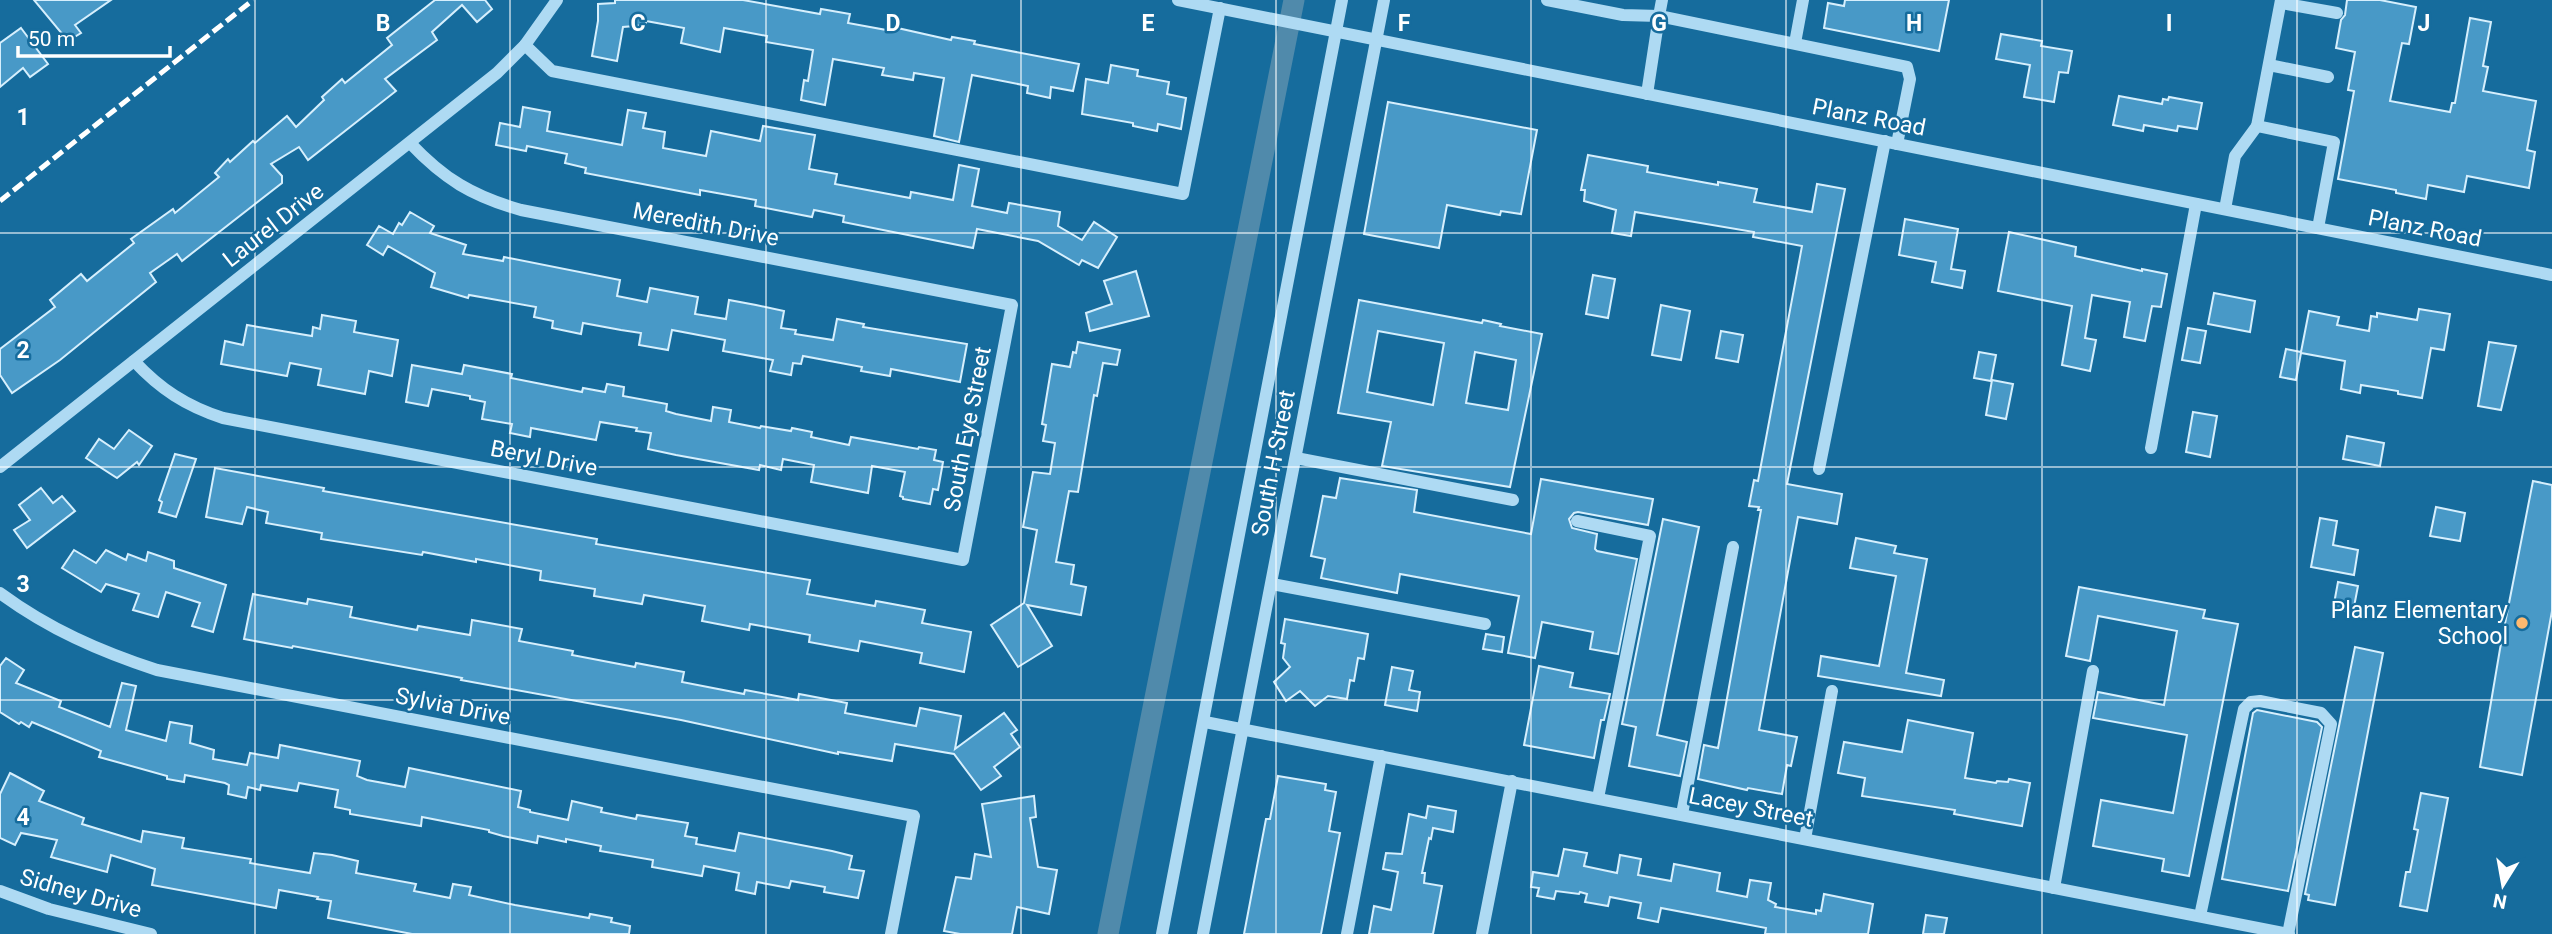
<svg xmlns="http://www.w3.org/2000/svg" width="2552" height="934" font-family="Roboto,sans-serif">
  <style>
    .lines { fill: none; stroke-linecap: round; stroke-linejoin: round }
    .canal { stroke: #508aab; stroke-width: 21 }
    .building { fill: #4899c7; stroke: #d6effd; stroke-width: 2; fill-rule: evenodd }
    .minor { stroke: #aedaf3; stroke-width: 12 }
    .rail { stroke: #fff; stroke-width: 5; stroke-dasharray: 12 5; stroke-linecap: butt }
    .grid { fill: none; stroke: #fff; stroke-width: 2; stroke-opacity: 0.55 }
    .poi-dot { fill: #ffb96f; stroke: #166c9d; stroke-width: 2.5 }
    .labels { text-anchor: middle; stroke-width: 5; stroke-linejoin: round; paint-order: stroke }
    .street-label { font-size: 23px; fill: #fff; stroke: #166c9d }
    .poi-label { font-size: 23px; fill: #fff; stroke: #166c9d; text-anchor: end }
    .grid-label { font-size: 23px; text-anchor: middle; font-weight: bold; fill: #fff; stroke: #166c9d; stroke-width: 5; stroke-linejoin: round; paint-order: stroke }
  </style>
  <rect width="100%" height="100%" fill="#166c9d"/>
  <g class="lines">
    <!-- canal -->
    <polyline class="canal" points="1108,934 1294,0"/>
  </g>
  <!-- building -->
  <g class="building">
    <polygon points="34,0 111,0 75,25 81,33 68,41"/>
    <polygon points="435,0 485,0 492,9 477,22 462,5 432,32 437,40 385,79 396,91 308,160 299,147 271,164 282,176 282,183 182,261 177,254 150,273 156,282 60,360 12,393 0,375 0,349 55,307 50,300 81,274 87,281 134,243 131,239 173,209 175,213 219,177 215,173 228,159 230,162 253,141 255,143 287,116 296,127 324,100 322,97 342,79 345,83 392,45 387,38"/>
    <polygon points="615,0 743,0 820,14 821,9 850,14 848,23 892,31 893,27 951,40 952,37 975,41 974,44 1079,64 1073,91 1051,87 1050,98 1027,93 1028,86 972,75 959,142 934,136 944,78 914,73 913,80 882,75 884,68 833,59 825,105 801,100 804,80 808,81 813,50 766,42 767,36 724,28 720,52 681,43 684,28 646,21 646,25 623,27 617,61 592,56 598,21 598,4 615,3"/>
    <polygon points="1845,0 1949,0 1939,51 1824,28 1828,3 1844,6"/>
    <polygon points="2347,0 2380,0 2416,7 2409,44 2402,43 2390,101 2450,112 2452,103 2455,103 2470,18 2491,22 2483,66 2488,67 2483,91 2536,101 2527,150 2535,152 2529,188 2467,176 2464,192 2428,185 2426,199 2396,193 2396,190 2338,179 2354,91 2348,90 2355,52 2336,48 2341,20 2345,15"/>
    <polygon points="21,28 48,64 30,77 23,68 0,87 0,43"/>
    <polygon points="2001,34 2042,41 2041,46 2072,51 2068,73 2059,72 2054,102 2024,97 2030,65 1996,59"/>
    <polygon points="1111,65 1138,70 1137,76 1169,82 1167,94 1186,98 1181,129 1158,124 1157,131 1133,126 1133,123 1082,114 1086,79 1108,83"/>
    <polygon points="2119,96 2162,104 2163,99 2168,100 2169,97 2202,103 2197,129 2178,126 2177,131 2144,125 2143,131 2113,125"/>
    <polygon points="1388,102 1537,130 1521,214 1501,211 1500,215 1447,205 1439,248 1364,234"/>
    <polygon points="523,107 550,112 547,131 622,145 628,110 646,113 643,128 665,132 663,148 706,156 711,131 760,141 763,126 815,135 809,169 837,174 835,184 910,198 911,192 953,200 959,165 979,169 972,206 1007,213 1009,203 1060,212 1058,226 1082,240 1094,222 1117,237 1098,268 1082,260 1079,265 1038,241 977,229 973,248 843,222 844,216 814,210 812,217 755,206 756,200 700,190 700,195 585,173 586,168 565,163 567,154 527,146 526,151 496,145 500,123 520,127"/>
    <polygon points="1588,155 1648,166 1647,172 1718,185 1718,182 1757,189 1754,202 1812,212 1817,184 1845,189 1787,484 1842,494 1837,524 1798,517 1759,730 1797,737 1791,766 1787,765 1782,794 1748,788 1747,790 1698,779 1704,745 1718,748 1761,510 1758,510 1759,507 1749,506 1754,480 1758,481 1802,246 1753,237 1754,232 1635,212 1631,236 1612,233 1616,210 1584,201 1585,190 1581,190"/>
    <polygon points="410,212 434,226 430,233 466,245 463,254 503,261 504,257 620,280 617,296 647,302 650,288 698,297 695,314 726,319 729,300 756,305 784,311 781,328 796,330 795,334 833,340 837,319 864,324 863,327 967,344 960,382 891,369 890,376 861,371 862,367 803,356 801,364 793,363 791,375 770,371 773,360 723,351 725,340 672,330 668,350 639,345 641,333 621,330 583,323 581,334 552,328 553,321 534,317 536,307 469,295 468,298 431,287 435,273 388,246 383,255 367,245 379,226 393,234 399,223 402,225"/>
    <polygon points="1905,219 1958,229 1951,269 1965,271 1962,288 1932,282 1936,262 1899,255"/>
    <polygon points="2009,232 2076,247 2075,256 2142,271 2142,269 2167,274 2161,307 2152,306 2145,341 2124,337 2130,302 2092,295 2085,338 2096,340 2090,371 2062,365 2072,306 1998,291"/>
    <polygon points="1136,271 1149,316 1090,331 1086,313 1112,304 1104,281"/>
    <polygon points="1593,275 1615,279 1608,318 1586,314"/>
    <polygon points="2214,293 2255,301 2250,332 2208,324"/>
    <path d="M1359,300L1482,323L1483,320L1501,324L1500,326L1542,334L1510,487L1382,466L1391,422L1338,413ZM1378,331L1444,343L1433,405L1367,392ZM1475,352L1516,360L1508,410L1466,403Z"/>
    <polygon points="1661,305 1690,311 1681,360 1652,355"/>
    <polygon points="2419,309 2450,314 2444,350 2431,348 2422,398 2398,394 2398,391 2361,385 2360,393 2341,389 2345,361 2301,353 2296,380 2280,377 2286,349 2301,352 2309,311 2339,317 2337,325 2369,331 2371,316 2377,317 2377,313 2417,320"/>
    <polygon points="322,315 356,321 354,332 398,340 392,376 369,371 365,394 318,385 321,369 290,363 287,376 221,364 225,341 243,345 247,325 312,336 313,327 320,329"/>
    <polygon points="2188,328 2206,331 2200,363 2182,360"/>
    <polygon points="1721,331 1743,335 1738,362 1716,358"/>
    <polygon points="1078,342 1120,350 1117,365 1103,363 1097,396 1094,395 1078,492 1069,491 1056,562 1074,565 1071,584 1086,587 1081,615 1027,605 1052,646 1018,667 991,625 1024,603 1037,530 1023,527 1033,472 1050,474 1055,443 1043,441 1046,425 1042,424 1052,364 1070,367 1073,352 1076,353"/>
    <polygon points="2489,342 2516,346 2501,410 2478,406"/>
    <polygon points="1979,352 1996,355 1991,381 1974,378"/>
    <polygon points="412,365 462,374 464,365 512,374 511,378 582,392 583,388 605,392 607,384 624,387 623,396 667,404 666,411 676,414 711,421 713,407 731,410 729,422 760,428 761,426 791,431 792,428 812,432 811,437 849,445 851,437 918,449 919,447 936,450 934,460 943,462 938,490 933,489 930,504 903,499 903,497 900,496 905,472 872,466 868,493 811,482 814,465 783,459 781,470 760,465 759,470 676,455 648,449 651,433 636,431 637,428 600,422 596,440 531,428 530,437 510,433 512,424 482,419 485,402 470,399 470,396 432,389 428,406 406,402"/>
    <polygon points="1992,380 2013,384 2006,419 1986,415"/>
    <polygon points="2193,412 2217,416 2210,457 2186,452"/>
    <polygon points="129,430 152,446 139,465 137,462 117,478 86,458 99,439 114,449"/>
    <polygon points="2347,436 2384,443 2380,466 2343,459"/>
    <polygon points="175,454 196,459 176,517 159,512 162,502 159,500"/>
    <polygon points="215,468 324,488 323,491 597,539 596,544 810,580 807,594 875,606 876,601 925,610 922,623 971,632 964,672 920,663 922,653 860,641 858,651 809,642 810,635 750,624 749,630 702,621 705,606 644,595 642,604 594,596 595,589 540,580 541,571 476,559 476,562 423,552 422,555 321,539 322,533 266,523 268,512 247,507 242,524 206,517"/>
    <polygon points="1340,478 1417,490 1414,512 1531,534 1541,479 1653,499 1648,525 1578,512 1574,513 1569,519 1572,528 1597,534 1595,549 1597,551 1637,559 1618,654 1590,649 1593,632 1542,622 1535,658 1508,653 1519,596 1400,574 1397,593 1321,578 1325,559 1311,556 1317,527 1323,496 1336,498"/>
    <polygon points="2533,481 2552,485 2552,611 2522,775 2480,767 2500,649"/>
    <polygon points="41,488 53,503 62,496 75,511 27,548 14,530 30,520 19,505"/>
    <polygon points="2436,507 2465,513 2460,541 2430,536"/>
    <polygon points="2320,518 2337,521 2333,545 2358,550 2354,575 2311,567"/>
    <polygon points="1663,519 1699,527 1657,735 1687,742 1680,776 1629,766 1636,727 1622,724"/>
    <polygon points="1856,538 1896,546 1894,553 1927,559 1906,673 1944,680 1941,696 1818,676 1821,656 1879,666 1896,576 1850,568"/>
    <polygon points="74,550 96,563 106,550 126,560 128,554 146,561 148,552 174,561 174,568 226,585 213,632 192,626 200,603 166,592 158,617 133,610 139,594 106,584 101,592 62,568"/>
    <polygon points="2338,582 2358,586 2353,612 2333,609"/>
    <polygon points="2079,587 2205,610 2203,618 2238,624 2189,876 2162,871 2164,859 2093,846 2101,800 2173,813 2187,735 2093,718 2098,692 2164,705 2177,631 2098,616 2090,661 2066,656"/>
    <polygon points="253,594 307,604 308,599 352,607 350,617 417,630 418,626 470,635 472,620 522,629 519,641 573,651 572,655 635,667 636,663 684,672 682,682 744,694 745,690 798,700 799,694 847,703 845,713 916,726 920,708 961,716 955,749 1004,713 1017,730 1011,734 1020,747 994,767 1001,776 981,790 954,754 895,744 892,761 838,752 838,754 681,720 461,680 462,678 293,646 292,648 244,639"/>
    <polygon points="1285,619 1368,634 1364,659 1358,658 1354,681 1350,680 1347,699 1328,696 1315,706 1300,691 1286,701 1274,682 1290,667 1283,658 1285,644 1281,643"/>
    <polygon points="1486,634 1504,637 1502,652 1483,649"/>
    <polygon points="2355,647 2383,653 2335,905 2308,900 2309,895 2305,894"/>
    <polygon points="6,658 24,670 16,683 61,701 59,707 110,727 122,683 136,686 126,730 166,741 170,722 192,726 190,743 214,750 213,759 247,765 250,753 278,758 280,745 360,761 357,776 367,780 405,787 409,768 521,791 518,807 530,810 530,812 568,820 572,801 602,808 601,812 636,819 637,815 688,823 685,836 697,838 696,844 735,851 739,833 832,851 852,856 849,869 864,871 858,898 824,892 825,887 791,881 789,888 757,882 755,894 736,890 739,873 704,866 702,876 652,867 653,860 600,851 601,846 566,839 566,842 538,836 537,843 503,836 489,832 489,830 422,817 421,826 350,814 350,810 335,807 338,790 299,783 297,791 261,785 260,790 248,787 246,798 228,794 229,785 225,783 185,775 184,782 167,779 167,776 99,757 101,751 32,722 29,727 21,722 19,724 0,712 0,666"/>
    <polygon points="1539,666 1573,673 1570,687 1610,694 1604,720 1601,720 1594,758 1524,745"/>
    <polygon points="1392,667 1413,671 1409,690 1420,692 1417,711 1385,705"/>
    <polygon points="2257,710 2317,722 2322,727 2288,891 2222,879 2253,713"/>
    <polygon points="1908,720 1973,733 1965,778 1996,783 1997,781 2008,782 2009,779 2030,783 2022,826 1954,814 1955,810 1862,796 1865,778 1838,773 1844,742 1902,752"/>
    <polygon points="10,773 44,791 39,801 84,818 82,824 141,842 143,831 184,838 182,848 251,859 250,863 310,873 314,853 332,855 358,861 356,873 416,884 414,891 450,898 453,884 471,887 469,895 515,905 589,918 590,914 612,918 611,922 630,926 629,934 412,934 328,918 331,901 317,899 318,897 279,890 276,908 152,885 155,869 111,855 107,872 51,857 57,840 21,833 15,845 0,838 0,794"/>
    <polygon points="1278,776 1326,784 1325,790 1336,792 1329,831 1340,833 1321,934 1244,934 1266,819 1270,819"/>
    <polygon points="2421,793 2448,798 2427,911 2400,906 2406,872 2410,872 2418,830 2414,829"/>
    <polygon points="1034,796 1036,817 1030,818 1038,867 1057,870 1049,914 1017,907 1012,934 960,934 944,931 956,877 971,879 975,854 991,857 982,804"/>
    <polygon points="1428,806 1456,811 1453,832 1433,828 1431,839 1429,838 1422,873 1425,873 1424,883 1442,886 1433,934 1369,934 1374,906 1391,910 1398,872 1383,869 1386,853 1402,854 1409,814 1426,818"/>
    <polygon points="1564,849 1587,853 1584,866 1617,873 1620,855 1641,859 1638,875 1671,881 1674,864 1720,873 1717,891 1747,897 1750,880 1771,883 1768,900 1776,904 1775,907 1816,914 1816,910 1821,911 1824,894 1873,904 1868,934 1765,934 1766,928 1661,908 1658,922 1638,918 1641,903 1610,897 1608,906 1585,902 1587,894 1580,892 1579,894 1556,891 1554,899 1537,896 1539,888 1531,887 1533,872 1558,876"/>
    <polygon points="1926,915 1947,918 1944,934 1923,934"/>
  </g>
  <g class="lines">
    <!-- minor -->
    <g class="minor">
      <polyline points="1178,0 2552,275"/>
      <polyline points="1547,0 1623,15 1659,16 1647,94"/>
      <polyline points="1662,0 1659,16 1907,67 1910,79 1897,144"/>
      <polyline points="2281,3 2337,13"/>
      <polyline points="1795,43 1803,0"/>
      <polyline points="525,45 552,71 1183,194 1220,8"/>
      <polyline points="2269,65 2328,77"/>
      <polyline points="2257,126 2281,0"/>
      <polyline points="2225,209 2235,156 2257,126 2334,142 2318,228"/>
      <path d="M134,361C160,389 186,406 223,418L963,560L1012,305L521,210C472,196 444,179 410,143"/>
      <polyline points="2151,448 2196,204"/>
      <polyline points="1296,458 1513,500"/>
      <polyline points="0,467 497,73 525,45 557,0"/>
      <polyline points="1819,469 1885,141"/>
      <polyline points="1577,521 1650,536 1598,798"/>
      <polyline points="1272,584 1485,624"/>
      <path d="M0,593C49,629 99,651 157,670L914,816L891,934"/>
      <polyline points="1205,722 2289,934"/>
      <polyline points="1682,814 1733,547"/>
      <polyline points="1805,839 1832,691"/>
      <polyline points="2054,888 2093,671"/>
      <polyline points="0,891 49,909 151,934"/>
      <polyline points="2200,916 2244,709 2251,702 2260,701 2321,713 2331,724 2288,934"/>
      <polyline points="1162,934 1342,0"/>
      <polyline points="1203,934 1384,0"/>
      <polyline points="1347,934 1381,756"/>
      <polyline points="1482,934 1512,781"/>
    </g>
    <!-- rail -->
    <polyline class="rail" points="0,201 253,0"/>
  </g>
  <!-- grid -->
  <path class="grid" d="M255,0V934M510,0V934M766,0V934M1021,0V934M1276,0V934M1531,0V934M1786,0V934M2042,0V934M2297,0V934M0,233H2552M0,467H2552M0,700H2552"/>
  <!-- markers -->
  <circle class="poi-dot" cx="2522" cy="623" r="7"/>
  <g class="labels">
    <!-- street labels -->
    <g class="street-label">
      <text transform="translate(1869 117) rotate(11)" y="8">Planz Road</text>
      <text transform="translate(706 224) rotate(11)" y="8">Meredith Drive</text>
      <text transform="translate(273 225) rotate(-38)" y="8">Laurel Drive</text>
      <text transform="translate(2425 228) rotate(11)" y="8">Planz Road</text>
      <text transform="translate(967 429) rotate(-79)" y="8">South Eye Street</text>
      <text transform="translate(544 458) rotate(11)" y="8">Beryl Drive</text>
      <text transform="translate(1273 463) rotate(-79)" y="8">South H Street</text>
      <text transform="translate(453 706) rotate(11)" y="8">Sylvia Drive</text>
      <text transform="translate(1751 807) rotate(11)" y="8">Lacey Street</text>
      <text transform="translate(81 893) rotate(16)" y="8">Sidney Drive</text>
    </g>
    <!-- poi labels -->
    <g class="poi-label">
      <text x="2508" y="618">Planz Elementary<tspan x="2508" dy="26">School</tspan></text>
    </g>
  </g>
  <g class="grid-label">
    <text x="383" y="31">B</text>
    <text x="638" y="31">C</text>
    <text x="893" y="31">D</text>
    <text x="1148" y="31">E</text>
    <text x="1404" y="31">F</text>
    <text x="1659" y="31">G</text>
    <text x="1914" y="31">H</text>
    <text x="2169" y="31">I</text>
    <text x="2424" y="31">J</text>
    <text x="23" y="125">1</text>
    <text x="23" y="358">2</text>
    <text x="23" y="592">3</text>
    <text x="23" y="825">4</text>
  </g>
  <!-- north arrow -->
  <g transform="translate(2503 885) rotate(191)" stroke="#166c9d" stroke-width="5" paint-order="stroke">
  <path d="M0-5L12 26L0 18L-12 26Z" fill="#ffffff"/>
  <text y="-10" font-size="19" font-weight="bold" text-anchor="middle" fill="#ffffff">N</text>
  </g>
  <!-- scale -->
  <path d="M18 46v10h152v-10" fill="none" stroke="#ffffff" stroke-width="3.5"/>
  <text x="28" y="46" font-size="21" fill="#ffffff" stroke="#166c9d" stroke-width="5" paint-order="stroke">50 m</text>
</svg>
